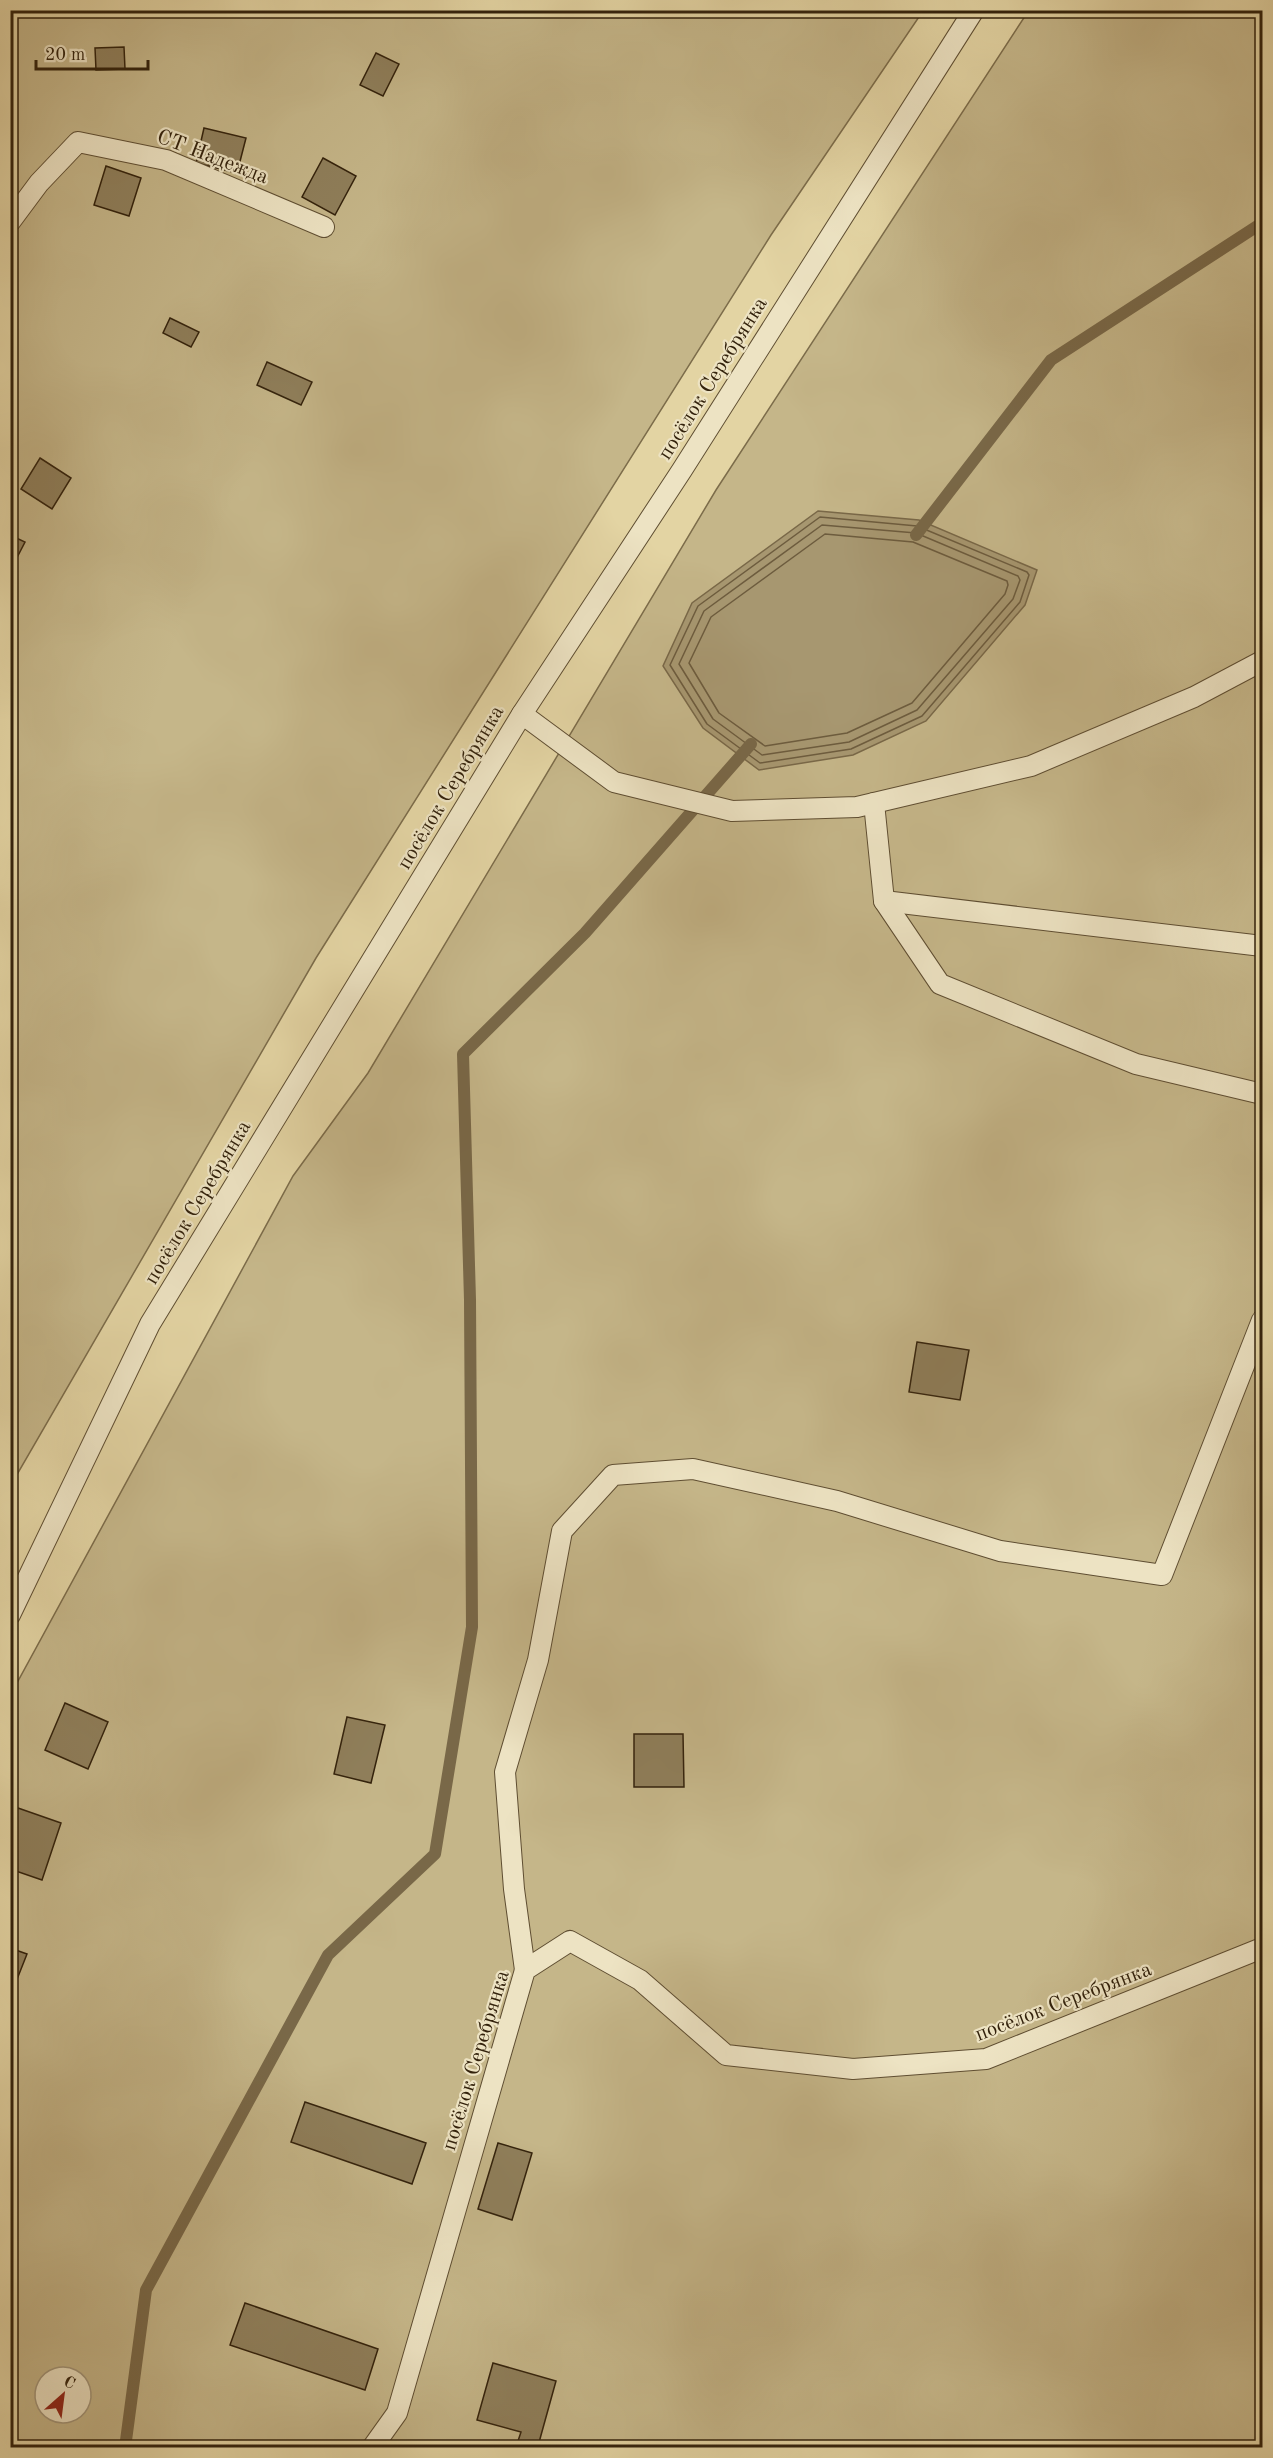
<svg xmlns="http://www.w3.org/2000/svg" width="1273" height="2458" font-family="'Old Standard TT',serif">
  <style>
    .green { fill: #c5b689; stroke: #7c6c4a; stroke-width: 1.5; fill-rule: evenodd }
    .water { fill: #a79770; stroke: #796848; stroke-width: 1.5 }
    .lines { fill: none; stroke-linecap: round; stroke-linejoin: round }
    .shore { stroke: #6d5c3e; stroke-width: 1.5 }
    .stream { stroke: #796848; stroke-width: 12 }
    .building { fill: #8f7f5b; stroke: #33220c; stroke-width: 1.5 }
    .service-casing { stroke: #5f4e32; stroke-width: 22 }
    .service { stroke: #ede3c3; stroke-width: 20 }
    .labels { text-anchor: middle; stroke-width: 4.5; stroke-linejoin: round; paint-order: stroke }
    .street-label { font-size: 21px; fill: #33220c; stroke: #ede3c3 }
  </style>
  <rect width="100%" height="100%" fill="#e3d4a3"/>
  <filter id="stains"><feTurbulence type="fractalNoise" baseFrequency=".00333" numOctaves="4"/><feColorMatrix values="0 0 0 0 .2 0 0 0 0 .09 0 0 0 0 .02 0 0 0 .5 -.17"/></filter>
  <radialGradient id="worn" r=".72"><stop offset=".6" stop-color="#630" stop-opacity="0"/><stop offset="1" stop-color="#630" stop-opacity=".3"/></radialGradient>
  <!-- green -->
  <g class="green">
    <path d="M1029,10L1262,11V2447L11,2448V1694L293,1176L368,1073L716,490ZM45,2377H81V2413H45Z"/>
    <polygon points="11,11 923,11 771,235 316,958 11,1485"/>
  </g>
  <!-- water -->
  <polygon class="water" points="818,511 919,520 1037,570 1025,605 926,721 853,755 759,770 703,728 663,666 692,603"/>
  <g class="lines">
    <!-- shore -->
    <g class="shore">
      <polygon points="820,517 917,526 1027,572 1029,575 1020,602 922,716 851,749 760,763 707,724 670,665 698,606"/>
      <polygon points="822,525 916,533 1018,576 1020,580 1013,599 917,710 849,742 762,755 713,719 679,664 704,611"/>
      <polygon points="825,534 913,542 1007,581 1008,585 1005,594 912,703 847,733 765,746 719,713 689,663 711,617"/>
    </g>
    <!-- stream -->
    <g class="stream">
      <polyline points="916,535 1051,360 1262,223"/>
      <polyline points="125,2448 146,2290 328,1955 435,1854 472,1627 470,1300 463,1054 585,933 751,744"/>
    </g>
  </g>
  <!-- building -->
  <g class="building">
    <polygon points="124,47 125,69 96,70 95,48"/>
    <polygon points="376,53 399,64 383,96 360,85"/>
    <polygon points="204,128 246,138 237,173 196,163"/>
    <polygon points="323,158 356,176 335,215 302,197"/>
    <polygon points="106,166 141,178 129,216 94,205"/>
    <polygon points="170,318 199,332 191,347 163,333"/>
    <polygon points="267,362 312,382 301,405 257,385"/>
    <polygon points="40,458 71,478 52,509 21,489"/>
    <polygon points="10,535 25,542 10,571"/>
    <polygon points="917,1342 969,1350 960,1400 909,1392"/>
    <polygon points="65,1703 108,1722 88,1769 45,1750"/>
    <polygon points="347,1717 385,1725 371,1783 334,1774"/>
    <polygon points="634,1734 683,1734 684,1787 634,1787"/>
    <polygon points="18,1808 61,1823 42,1880 10,1869 10,1831"/>
    <polygon points="10,1948 27,1954 10,1997"/>
    <polygon points="305,2102 426,2143 412,2184 291,2142"/>
    <polygon points="498,2143 532,2153 512,2220 478,2209"/>
    <polygon points="245,2303 378,2349 365,2390 230,2345"/>
    <polygon points="493,2363 556,2381 538,2446 518,2441 521,2432 477,2420"/>
  </g>
  <g class="lines">
    <!-- service casing -->
    <g class="service-casing">
      <g id="service">
        <polyline points="10,222 39,183 78,142 166,160 324,227"/>
        <polyline points="522,714 614,782 732,811 857,807 1031,766 1194,697 1262,661"/>
        <polyline points="874,803 884,901 940,984 1136,1064 1262,1094"/>
        <polyline points="884,901 1262,946"/>
        <polyline points="10,1615 150,1324 522,714 682,470 974,10"/>
        <polyline points="525,1970 514,1889 505,1772 538,1660 562,1531 613,1475 693,1469 837,1501 1000,1551 1162,1575 1262,1320"/>
        <polyline points="372,2448 397,2413 525,1970 570,1941 640,1980 726,2055 853,2069 986,2059 1262,1948"/>
      </g>
    </g>
    <!-- service -->
    <use href="#service" class="service"/>
  </g>
  <g class="labels">
    <!-- street labels -->
    <g class="street-label">
      <text transform="translate(213 156) rotate(21)" y="7">СТ Надежда</text>
      <text transform="translate(712 378) rotate(-58)" y="7">посёлок Серебрянка</text>
      <text transform="translate(450 787) rotate(-59)" y="7">посёлок Серебрянка</text>
      <text transform="translate(197 1202) rotate(-59)" y="7">посёлок Серебрянка</text>
      <text transform="translate(1063 2001) rotate(-21)" y="7">посёлок Серебрянка</text>
      <text transform="translate(475 2060) rotate(-73)" y="7">посёлок Серебрянка</text>
    </g>
  </g>
  <!-- margin -->
  <rect width="1273" height="2458" fill="none" stroke="#e3d4a3" stroke-width="36"/>
  <rect x="12" y="12" width="1249" height="2434" fill="none" stroke="#33220c" stroke-width="3"/>
  <rect x="18" y="18" width="1237" height="2422" fill="none" stroke="#33220c" stroke-width="1.5"/>
  <!-- north arrow -->
  <g transform="translate(63 2395) rotate(28)"><circle r="28" fill="#ede3c3" stroke="#a3967a" stroke-width="1.5"/>
  <path d="M0-4.5L10 22L0 15L-10 22Z" fill="#8f2418"/>
  <text y="-9" font-size="16" font-weight="bold" text-anchor="middle" fill="#33220c">С</text>
  </g>
  <!-- scale -->
  <path d="M36 60v9h112v-9" fill="none" stroke="#33220c" stroke-width="3"/>
  <text x="45" y="60" font-size="18" fill="#33220c" stroke="#ede3c3" stroke-width="4.5" paint-order="stroke">20 m</text>
  <rect width="100%" height="100%" filter="url(#stains)"/>
  <rect width="100%" height="100%" fill="url(#worn)"/>
</svg>
